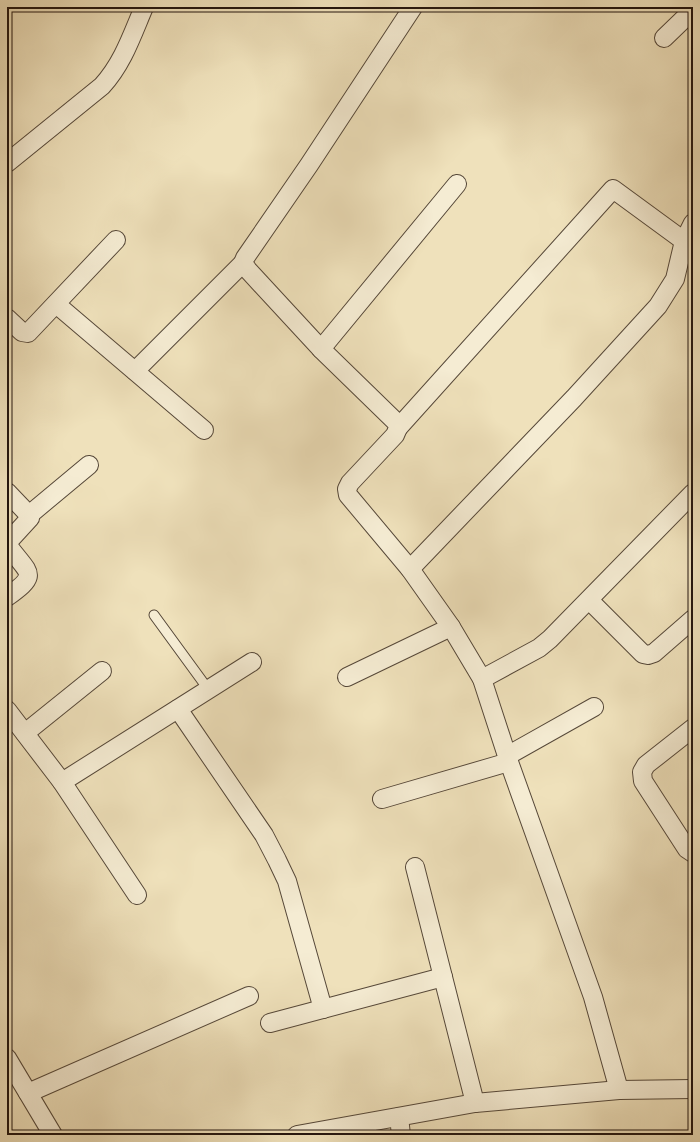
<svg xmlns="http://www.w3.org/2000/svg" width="700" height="1142" font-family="'IM FELL DW Pica',serif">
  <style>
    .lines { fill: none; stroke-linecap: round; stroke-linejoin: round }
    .service-casing { stroke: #564839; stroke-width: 11 }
    .minor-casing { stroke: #564839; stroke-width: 20 }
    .service { stroke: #f5ecd3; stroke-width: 9 }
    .minor { stroke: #f5ecd3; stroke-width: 18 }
  </style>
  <rect width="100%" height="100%" fill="#efe1bb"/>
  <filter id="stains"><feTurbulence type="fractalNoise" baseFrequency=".005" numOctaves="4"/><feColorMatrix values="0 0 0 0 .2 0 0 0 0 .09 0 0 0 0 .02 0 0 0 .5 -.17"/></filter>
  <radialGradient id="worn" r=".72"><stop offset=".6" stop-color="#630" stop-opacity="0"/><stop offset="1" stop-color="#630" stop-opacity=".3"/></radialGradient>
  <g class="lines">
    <!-- service casing -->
    <g class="service-casing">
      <polyline id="service" points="154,615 208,689"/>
    </g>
    <!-- minor casing -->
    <g class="minor-casing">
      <g id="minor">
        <polyline points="413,7 309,165 245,258 243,263 248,270 321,349 397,423 398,428 395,435 350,483 347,489 348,495 410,569 451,627 482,679 509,762 593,997 619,1090"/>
        <polyline points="664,38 693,10"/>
        <path d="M7,163L102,86C123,63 132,35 144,7"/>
        <polyline points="56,304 204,430"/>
        <polyline points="7,318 22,332 28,333 116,240"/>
        <polyline points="321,349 457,184"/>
        <polyline points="135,371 243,263"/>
        <polyline points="398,428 613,189 684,241"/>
        <path d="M7,492L29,515L30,518L8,542L9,547C30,575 39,574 7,597"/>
        <polyline points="29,515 89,465"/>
        <polyline points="410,569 574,398 658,306 675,279 684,241 693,223"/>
        <polyline points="589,600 643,654 648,655 654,653 693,619"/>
        <polyline points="347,677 451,627"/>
        <polyline points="482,679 539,648 550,639 693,493"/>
        <polyline points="178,709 264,835 277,860 287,881 323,1009"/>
        <polyline points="7,710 62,782 137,895"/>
        <polyline points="693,728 646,765 642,772 643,781 687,849 693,853"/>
        <polyline points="25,733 102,671"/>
        <polyline points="507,756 594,707"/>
        <polyline points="62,782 252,662"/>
        <polyline points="382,799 509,762"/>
        <polyline points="415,867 475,1103"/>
        <polyline points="270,1023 443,977"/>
        <polyline points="7,1058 53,1135"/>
        <polyline points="28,1093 249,996"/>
        <polyline points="399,1117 401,1135"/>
        <polyline points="297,1135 475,1103 619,1090 693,1089"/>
      </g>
    </g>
    <!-- service -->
    <use href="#service" class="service"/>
    <!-- minor -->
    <use href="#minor" class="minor"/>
  </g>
  <!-- margin -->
  <rect width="700" height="1142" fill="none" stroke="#efe1bb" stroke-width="24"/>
  <rect x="8" y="8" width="684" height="1126" fill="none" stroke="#23150e" stroke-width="2"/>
  <rect x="12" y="12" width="676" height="1118" fill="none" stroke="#23150e"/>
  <rect width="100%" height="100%" filter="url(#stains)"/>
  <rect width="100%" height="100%" fill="url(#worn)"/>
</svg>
